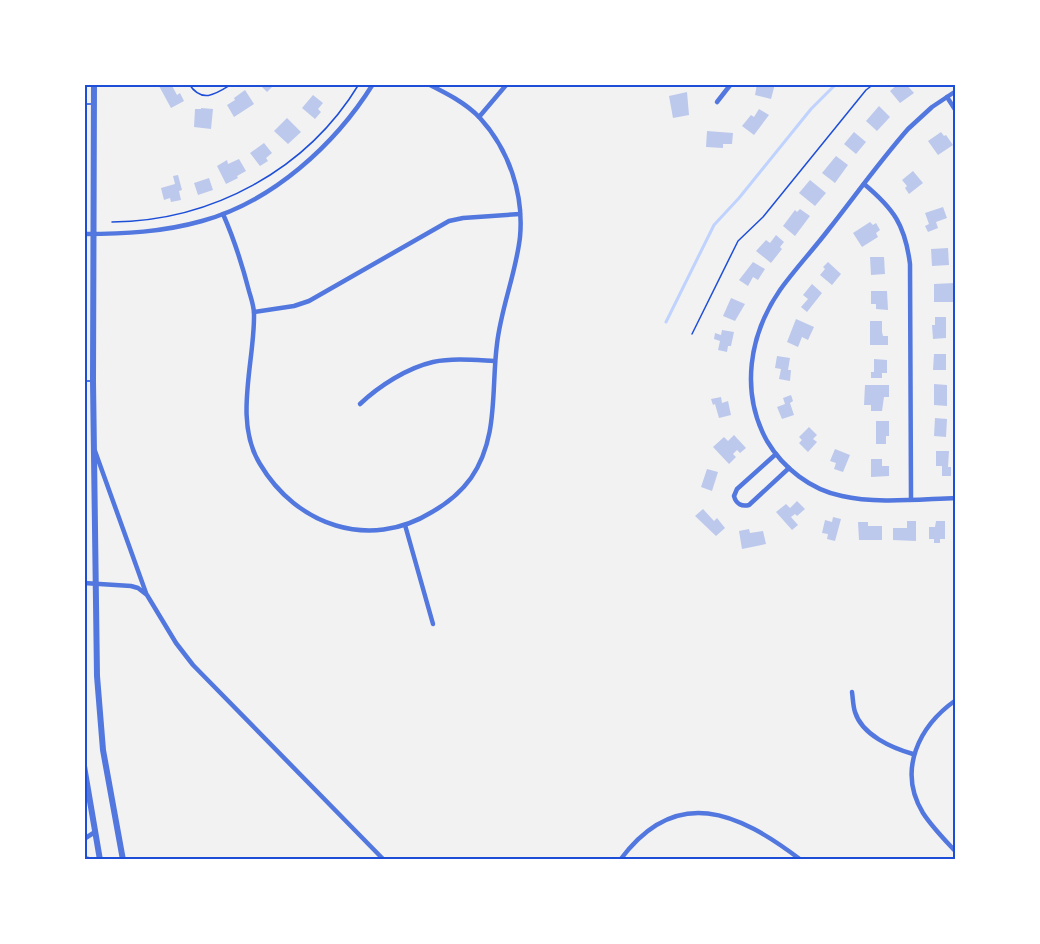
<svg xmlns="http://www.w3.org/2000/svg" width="1040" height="944" font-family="'Varela Round',sans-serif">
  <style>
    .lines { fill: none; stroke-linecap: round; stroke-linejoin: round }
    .stream { stroke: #bfd3fe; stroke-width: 3 }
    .building { fill: #bdc9ec }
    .path { stroke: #1d4ed8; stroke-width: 1.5 }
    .service { stroke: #5277de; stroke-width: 2 }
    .minor { stroke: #5277de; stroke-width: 4.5 }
    .tertiary { stroke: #5277de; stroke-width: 6 }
    .neatline { fill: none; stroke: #1d4ed8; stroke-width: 2 }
  </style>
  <rect width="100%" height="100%" fill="#f2f2f2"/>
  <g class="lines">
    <!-- stream -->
    <polyline class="stream" points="666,322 714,225 739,198 811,109 836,84"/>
  </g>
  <!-- building -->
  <g class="building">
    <polygon points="163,84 171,84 177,95 180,93 184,101 171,108 159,86"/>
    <polygon points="259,84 275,84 267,92"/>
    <polygon points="757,84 775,84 771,99 755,95"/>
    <polygon points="898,84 906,84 914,93 900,103 890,91"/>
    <polygon points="245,90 254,104 234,117 227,105 235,100 234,98"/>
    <polygon points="687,92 689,115 673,118 669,96"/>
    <polygon points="313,95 323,103 318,109 321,112 315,119 302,108"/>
    <polygon points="879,106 890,117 877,131 866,121"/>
    <polygon points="201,108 213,109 211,129 194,127 195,109 201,109"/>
    <polygon points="759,109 769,115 754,135 742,126 751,115 754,117"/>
    <polygon points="287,118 301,132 288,144 274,131"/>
    <polygon points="707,131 733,133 732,144 723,144 723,148 706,147"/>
    <polygon points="854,132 866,142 856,154 844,144"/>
    <polygon points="941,132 944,136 946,135 953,145 938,155 928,141"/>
    <polygon points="264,143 272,153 266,158 268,161 260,166 250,153"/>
    <polygon points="836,156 848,165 835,183 822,173"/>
    <polygon points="239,159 246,171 237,176 238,178 226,184 217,166 227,160 228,164"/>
    <polygon points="913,171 923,183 909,194 905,188 907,186 902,180"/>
    <polygon points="178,175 182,190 179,191 181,200 171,202 170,198 164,200 161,188 175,184 173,176"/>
    <polygon points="209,178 213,190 198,195 194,183"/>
    <polygon points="810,180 826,193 815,206 799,193"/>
    <polygon points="943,207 947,218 936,222 938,228 928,232 925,226 929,224 925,213"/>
    <polygon points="800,209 810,216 795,236 783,226 795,210 797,212"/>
    <polygon points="870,222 873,225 876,223 880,230 876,233 878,237 862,247 853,233"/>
    <polygon points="776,235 784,242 780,247 782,249 771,263 756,251 766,240 770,243"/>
    <polygon points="948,248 949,265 932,266 931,249"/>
    <polygon points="870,257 884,257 885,274 871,275"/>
    <polygon points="753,262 765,269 758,280 753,277 748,286 739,280"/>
    <polygon points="828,262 841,274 832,285 820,275 825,269 823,267"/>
    <polygon points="954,283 955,302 934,302 934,284"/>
    <polygon points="812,284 822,293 807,312 801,307 808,299 803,295"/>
    <polygon points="871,291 887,291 888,310 876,309 876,304 871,304"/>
    <polygon points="731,298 745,304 735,321 723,316"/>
    <polygon points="935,317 946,317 946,338 933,339 932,325 935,325"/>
    <polygon points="796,319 814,327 808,340 802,337 798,347 787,342"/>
    <polygon points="870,321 882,321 882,332 883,336 888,336 888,345 870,345"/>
    <polygon points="722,330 734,332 731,346 728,346 727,352 718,350 720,341 714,339 715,333 721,335"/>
    <polygon points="934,354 946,354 946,370 933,370"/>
    <polygon points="777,356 790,358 788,370 791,370 790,381 779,379 781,369 775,368"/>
    <polygon points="874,359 887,360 887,373 882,373 882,378 871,378 871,372 874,372"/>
    <polygon points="934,384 947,385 947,406 934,405"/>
    <polygon points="865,385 889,385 889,397 884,397 882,411 871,411 871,405 864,405"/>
    <polygon points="791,395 793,401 790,403 794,415 782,419 777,407 785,404 783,398"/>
    <polygon points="721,397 722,403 728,401 731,415 719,418 715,404 713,405 711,399"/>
    <polygon points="935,418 947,419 946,437 934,436"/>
    <polygon points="876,421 889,421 889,436 886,436 886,444 876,444"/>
    <polygon points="809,427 817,435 813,439 817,442 808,452 799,443 802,440 799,437"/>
    <polygon points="734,435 746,448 740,453 737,450 733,454 736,457 729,464 713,447 724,437 728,441"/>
    <polygon points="835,449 850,455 843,472 834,469 836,463 830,461"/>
    <polygon points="936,451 949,451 948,467 951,467 951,476 942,476 942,466 936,466"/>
    <polygon points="871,459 882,459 882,466 889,466 889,476 871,477"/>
    <polygon points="707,469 718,472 712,491 701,487"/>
    <polygon points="797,501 805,509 797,516 795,514 791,517 798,525 792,530 776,512 786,504 790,508"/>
    <polygon points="703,509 714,521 717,518 725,528 716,536 695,516"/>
    <polygon points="833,517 841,519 835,541 827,539 828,534 822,533 825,520 832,522"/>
    <polygon points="907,521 916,521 916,541 893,540 893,528 907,528"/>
    <polygon points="936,521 945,521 945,539 940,539 940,543 934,543 934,539 929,539 929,527 935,527"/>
    <polygon points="858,522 868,522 868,526 882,526 882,540 859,540"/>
    <polygon points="749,529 750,533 763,531 766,544 742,549 739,531"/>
  </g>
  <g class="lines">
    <!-- path -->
    <g class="path">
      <path d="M189,84C202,104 216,94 232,84"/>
      <path d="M112,222C212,221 307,170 359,84"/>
      <polyline points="692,334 738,241 763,217 866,90 874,84"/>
      <polyline points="84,827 85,828"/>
    </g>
    <!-- service -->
    <g class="service">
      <polyline points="84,104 91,104"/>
      <polyline points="84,381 91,381"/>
    </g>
    <!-- minor -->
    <g class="minor">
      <path d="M956,91L932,107L908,129C880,161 855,196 829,229C813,250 795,269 780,290C749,335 740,392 767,441C783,468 811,490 842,496C875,504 922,499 956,498"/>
      <polyline points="947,97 956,111"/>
      <polyline points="717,102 731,84"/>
      <polyline points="479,117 507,84"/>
      <path d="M864,184C894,209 905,225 910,264L911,499"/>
      <path d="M223,214C234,239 242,264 249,291C251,298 254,306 254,314C255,361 233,421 260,464C296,525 369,551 432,512C446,504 461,492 471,478C499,438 491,389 497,344C501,308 516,273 520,237C524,194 509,150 480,118C466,103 446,93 428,84"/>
      <path d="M84,234C124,234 163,232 202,221C272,202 335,145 373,84"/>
      <polyline points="254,312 294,306 309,301 449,221 463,218 520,214"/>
      <path d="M360,404C379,386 407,368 433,362C453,358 474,360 494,361"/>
      <polyline points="95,451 146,593"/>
      <path d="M776,454L737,489L734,496C736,504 742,507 749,505L789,468"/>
      <polyline points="405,525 433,624"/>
      <polyline points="84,583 131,586 138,588 147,595 176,643 193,665 384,860"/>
      <path d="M852,692C853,699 853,706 855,712C862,735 892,748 913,754"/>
      <path d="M956,700C919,726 897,770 923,813C932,827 944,839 956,852"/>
      <polyline points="84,839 95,832"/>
      <polyline points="84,858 92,860"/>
      <path d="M620,860C676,784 738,812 801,860"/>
    </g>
    <!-- tertiary -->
    <g class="tertiary">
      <polyline points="94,84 93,381 97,676 103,750 123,860"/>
      <polyline points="84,766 100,860"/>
    </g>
  </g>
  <!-- border -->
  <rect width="1040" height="944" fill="none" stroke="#ffffff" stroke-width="171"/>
  <rect x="86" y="86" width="868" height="772" class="neatline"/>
</svg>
